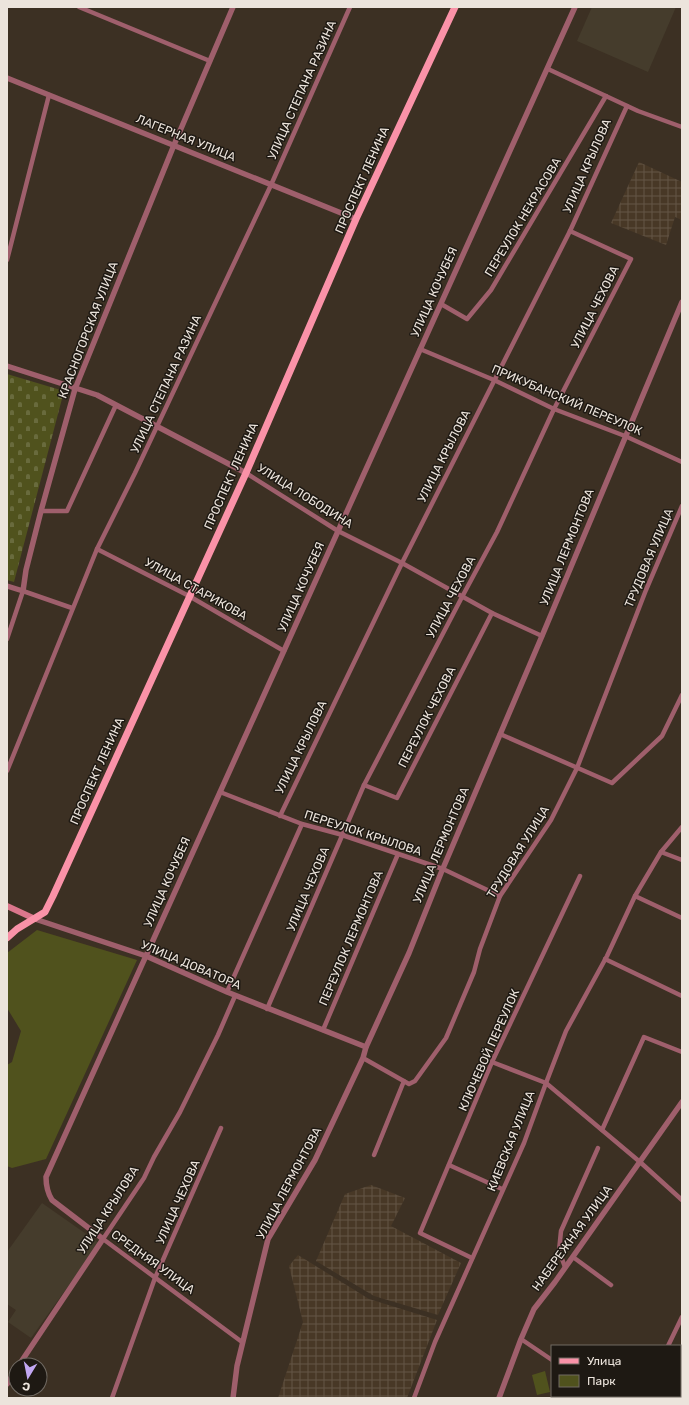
<svg xmlns="http://www.w3.org/2000/svg" width="689" height="1405" font-family="Rubik,sans-serif">
  <style>
    .industrial { fill: url(#industrial-grid) }
    .education { fill: #453c2c }
    .cemetery { fill: url(#cemetery-stones) }
    .green { fill: #50521d }
    .lines { fill: none; stroke-linecap: round; stroke-linejoin: round }
    .minor { stroke: #9f5f6c; stroke-width: 4.5 }
    .tertiary { stroke: #9f5f6c; stroke-width: 5.5 }
    .secondary { stroke: #db768c; stroke-width: 6 }
    .primary { stroke: #fa92a8; stroke-width: 7 }
    .labels { text-anchor: middle; stroke-width: 3; stroke-linejoin: round; paint-order: stroke }
    .street-label { font-size: 12px; fill: #ece4dc; stroke: #1e1913 }
  </style>
  <defs>
    <pattern id="industrial-grid" width="8" height="8" patternUnits="userSpaceOnUse"><rect width="8" height="8" fill="#483826"/><path d="M0 4h8M4 0v8" fill="none" stroke="#635545"/></pattern>
    <pattern id="cemetery-stones" width="16" height="16" patternUnits="userSpaceOnUse"><rect width="16" height="16" fill="#50521d"/><path d="M2 7V4a2 2 0 0 1 4 0v3zM10 15v-3a2 2 0 0 1 4 0v3z" fill="#696b3d"/></pattern>
  </defs>
  <rect width="100%" height="100%" fill="#3c3023"/>
  <!-- industrial -->
  <g class="industrial">
    <polygon points="639,162 682,182 682,220 675,217 666,245 611,223"/>
    <polygon points="371,1185 405,1198 391,1226 461,1263 438,1315 374,1296 316,1261 345,1194"/>
    <polygon points="298,1255 369,1299 437,1320 407,1398 278,1398 303,1322 289,1266"/>
  </g>
  <!-- education -->
  <g class="education">
    <polygon points="592,7 676,7 648,72 577,41"/>
    <polygon points="42,1203 99,1243 31,1338 8,1322 16,1310 7,1304 7,1252"/>
  </g>
  <!-- cemetery -->
  <polygon class="cemetery" points="7,374 64,391 14,582 7,580"/>
  <!-- green -->
  <g class="green">
    <polygon points="37,930 137,960 46,1159 12,1168 7,1166 7,1065 12,1062 21,1031 7,1008 7,953"/>
    <polygon points="545,1371 550,1392 537,1395 532,1375"/>
  </g>
  <g class="lines">
    <!-- minor -->
    <g class="minor">
      <polyline points="79,7 210,61"/>
      <polyline points="548,69 638,111 682,127"/>
      <polyline points="7,260 49,95"/>
      <polyline points="441,304 467,319 491,290 606,96"/>
      <polyline points="420,349 494,380 554,409 625,436 682,462"/>
      <polyline points="246,473 338,531 402,563 492,613 542,636"/>
      <polyline points="41,511 67,511 116,405"/>
      <polyline points="97,549 189,596 284,651"/>
      <polyline points="7,639 23,591 72,608"/>
      <polyline points="500,734 612,783 662,736 682,695"/>
      <polyline points="7,771 97,549 135,473 271,185 350,7"/>
      <polyline points="364,785 397,798 492,613"/>
      <polyline points="220,792 302,824 339,834 443,869 500,896"/>
      <polyline points="280,816 402,563 570,231 627,106"/>
      <polyline points="661,852 682,860"/>
      <polyline points="635,896 682,918"/>
      <polyline points="605,959 682,996"/>
      <polyline points="227,992 302,824"/>
      <polyline points="235,996 218,1035 180,1112 154,1157 144,1178 103,1239 242,1342"/>
      <polyline points="267,1009 364,785 462,597 497,532 554,409 631,259 570,231"/>
      <polyline points="323,1030 398,854"/>
      <polyline points="363,1058 409,1084 415,1081 446,1038 474,972 480,949 500,896 551,820 577,768 646,590 682,506"/>
      <polyline points="492,1062 546,1083 640,1162 682,1200"/>
      <polyline points="602,1130 644,1037 682,1052"/>
      <polyline points="374,1155 404,1081"/>
      <polyline points="449,1165 502,1189"/>
      <polyline points="573,1257 611,1285"/>
      <polyline points="472,1258 420,1233 492,1062 580,876"/>
      <polyline points="565,1267 559,1251 561,1231 598,1148"/>
      <polyline points="521,1339 552,1360"/>
      <polyline points="668,1346 682,1317"/>
      <polyline points="603,1396 606,1398"/>
      <polyline points="112,1398 155,1278 221,1128"/>
      <polyline points="414,1398 435,1342 524,1143 546,1083 566,1031 607,956 635,896 661,852 682,827"/>
      <polyline points="567,1398 575,1396"/>
      <polyline points="640,1398 641,1396"/>
    </g>
    <!-- tertiary -->
    <g class="tertiary">
      <polyline points="7,78 356,219"/>
      <polyline points="7,366 97,395 246,473"/>
      <polyline points="7,586 23,591 26,570 41,511 75,389 174,145 233,7"/>
      <polyline points="35,919 146,956 227,992 366,1047"/>
      <path d="M19,1365L103,1239L52,1200C47,1192 46,1186 46,1177L575,7"/>
      <polyline points="7,1384 16,1370"/>
      <polyline points="233,1398 237,1366 268,1239 315,1160 363,1058 366,1047 409,953 441,873 542,636 682,302"/>
      <polyline points="499,1398 521,1339 534,1309 555,1282 682,1102"/>
    </g>
    <!-- secondary -->
    <polyline class="secondary" points="7,906 35,919"/>
    <!-- primary -->
    <polyline class="primary" points="7,938 17,929 45,912 53,896 246,473 356,219 455,7"/>
  </g>
  <g class="labels">
    <!-- street labels -->
    <g class="street-label">
      <text transform="translate(302 90) rotate(-66)" y="4">УЛИЦА СТЕПАНА РАЗИНА</text>
      <text transform="translate(186 138) rotate(22)" y="4">ЛАГЕРНАЯ УЛИЦА</text>
      <text transform="translate(587 166) rotate(-66)" y="4">УЛИЦА КРЫЛОВА</text>
      <text transform="translate(362 180) rotate(-66)" y="4">ПРОСПЕКТ ЛЕНИНА</text>
      <text transform="translate(523 217) rotate(-59)" y="4">ПЕРЕУЛОК НЕКРАСОВА</text>
      <text transform="translate(434 292) rotate(-66)" y="4">УЛИЦА КОЧУБЕЯ</text>
      <text transform="translate(595 307) rotate(-63)" y="4">УЛИЦА ЧЕХОВА</text>
      <text transform="translate(88 330) rotate(-69)" y="4">КРАСНОГОРСКАЯ УЛИЦА</text>
      <text transform="translate(166 384) rotate(-65)" y="4">УЛИЦА СТЕПАНА РАЗИНА</text>
      <text transform="translate(567 400) rotate(23)" y="4">ПРИКУБАНСКИЙ ПЕРЕУЛОК</text>
      <text transform="translate(444 456) rotate(-63)" y="4">УЛИЦА КРЫЛОВА</text>
      <text transform="translate(231 476) rotate(-66)" y="4">ПРОСПЕКТ ЛЕНИНА</text>
      <text transform="translate(305 496) rotate(32)" y="4">УЛИЦА ЛОБОДИНА</text>
      <text transform="translate(567 547) rotate(-68)" y="4">УЛИЦА ЛЕРМОНТОВА</text>
      <text transform="translate(649 558) rotate(-67)" y="4">ТРУДОВАЯ УЛИЦА</text>
      <text transform="translate(301 587) rotate(-66)" y="4">УЛИЦА КОЧУБЕЯ</text>
      <text transform="translate(196 589) rotate(29)" y="4">УЛИЦА СТАРИКОВА</text>
      <text transform="translate(451 597) rotate(-62)" y="4">УЛИЦА ЧЕХОВА</text>
      <text transform="translate(427 717) rotate(-63)" y="4">ПЕРЕУЛОК ЧЕХОВА</text>
      <text transform="translate(301 747) rotate(-64)" y="4">УЛИЦА КРЫЛОВА</text>
      <text transform="translate(97 771) rotate(-66)" y="4">ПРОСПЕКТ ЛЕНИНА</text>
      <text transform="translate(363 833) rotate(18)" y="4">ПЕРЕУЛОК КРЫЛОВА</text>
      <text transform="translate(441 845) rotate(-67)" y="4">УЛИЦА ЛЕРМОНТОВА</text>
      <text transform="translate(518 852) rotate(-58)" y="4">ТРУДОВАЯ УЛИЦА</text>
      <text transform="translate(167 882) rotate(-66)" y="4">УЛИЦА КОЧУБЕЯ</text>
      <text transform="translate(308 889) rotate(-67)" y="4">УЛИЦА ЧЕХОВА</text>
      <text transform="translate(351 938) rotate(-67)" y="4">ПЕРЕУЛОК ЛЕРМОНТОВА</text>
      <text transform="translate(191 965) rotate(23)" y="4">УЛИЦА ДОВАТОРА</text>
      <text transform="translate(489 1050) rotate(-66)" y="4">КЛЮЧЕВОЙ ПЕРЕУЛОК</text>
      <text transform="translate(511 1141) rotate(-68)" y="4">КИЕВСКАЯ УЛИЦА</text>
      <text transform="translate(289 1183) rotate(-62)" y="4">УЛИЦА ЛЕРМОНТОВА</text>
      <text transform="translate(178 1202) rotate(-66)" y="4">УЛИЦА ЧЕХОВА</text>
      <text transform="translate(108 1210) rotate(-57)" y="4">УЛИЦА КРЫЛОВА</text>
      <text transform="translate(572 1238) rotate(-54)" y="4">НАБЕРЕЖНАЯ УЛИЦА</text>
      <text transform="translate(153 1262) rotate(36)" y="4">СРЕДНЯЯ УЛИЦА</text>
    </g>
  </g>
  <!-- border -->
  <rect width="689" height="1405" fill="none" stroke="#ece4dc" stroke-width="16"/>
  <!-- legend -->
  <rect x="551" y="1345" width="130" height="52" fill="#1e1913" stroke="#706a63"/>
  <rect x="559" y="1358" width="20" height="6" fill="#fa92a8" stroke="#706a63"/>
  <text x="587" y="1365" font-size="12" fill="#ece4dc">Улица</text>
  <rect x="559" y="1375" width="20" height="12" fill="#50521d" stroke="#706a63"/>
  <text x="587" y="1385" font-size="12" fill="#ece4dc">Парк</text>
  <!-- north arrow -->
  <g transform="translate(28 1377) rotate(190)"><circle r="19" fill="#1e1913" stroke="#706a63"/>
  <path d="M0-3L7 15L0 10L-7 15Z" fill="#c2a7f2"/>
  <text y="-6" font-size="11" font-weight="bold" text-anchor="middle" fill="#ece4dc">С</text>
  </g>
</svg>
